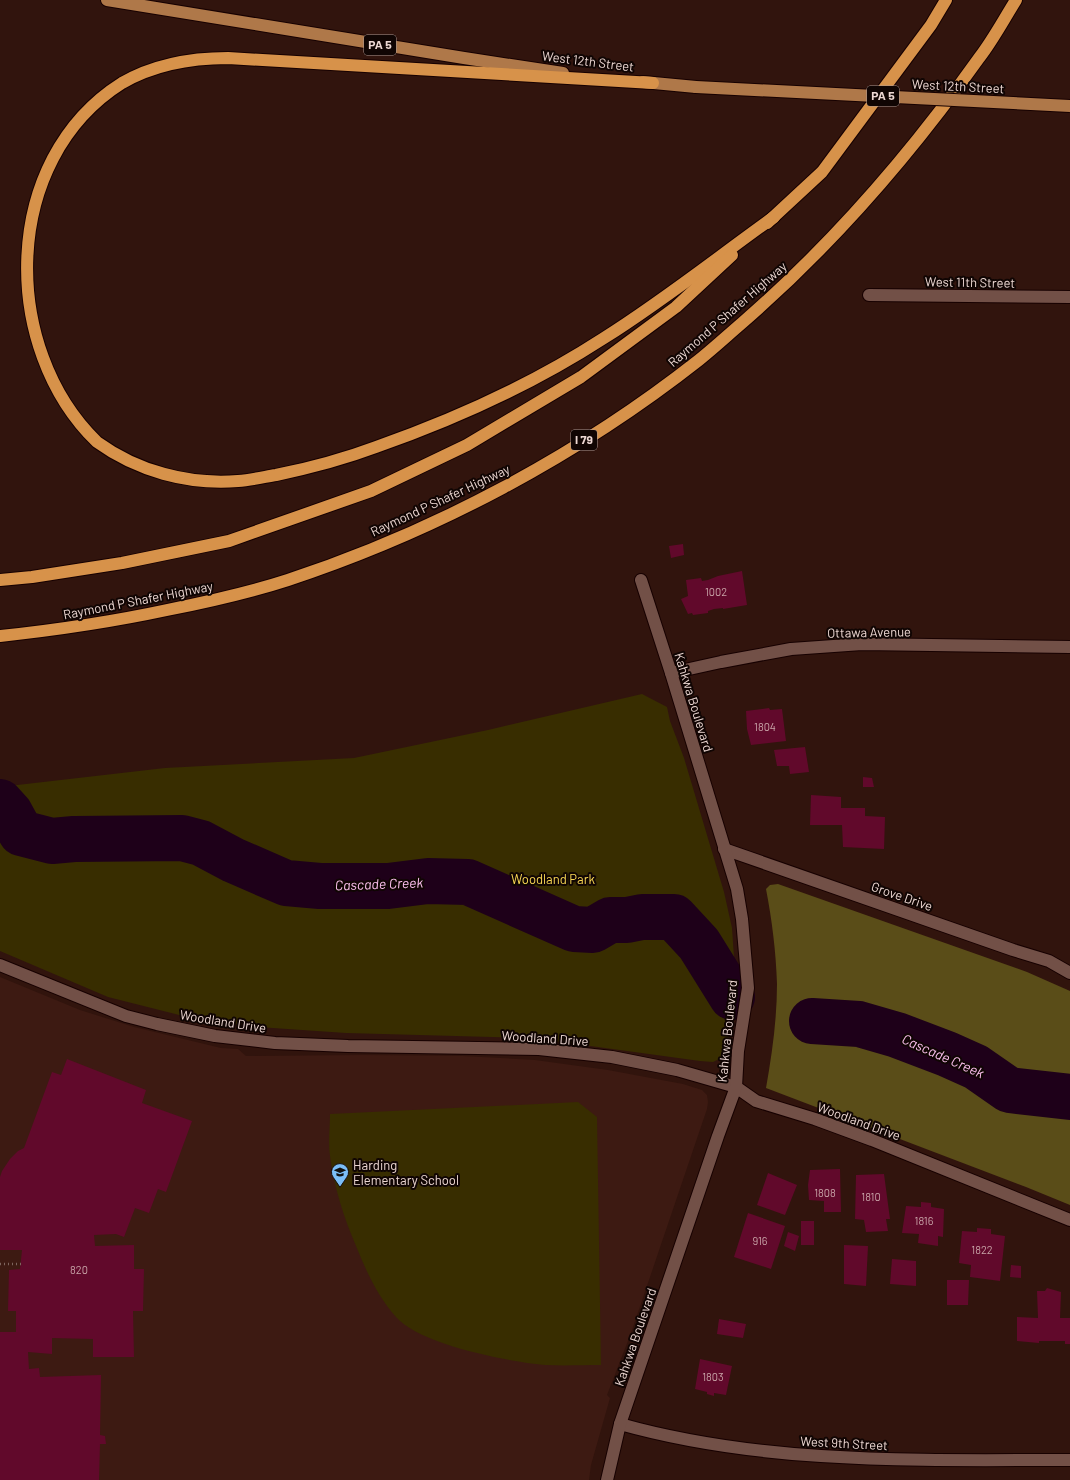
<svg xmlns="http://www.w3.org/2000/svg" width="1070" height="1480" font-family="Barlow,sans-serif">
  <style>
    .built { fill: #3d1a12 }
    .green { fill: #382d00 }
    .forest { fill: #5a4d18 }
    .lines { fill: none; stroke-linecap: round; stroke-linejoin: round }
    .river { stroke: #1e0019; stroke-width: 46 }
    .building { fill: #61092b }
    .street-casing { stroke: #170100; stroke-width: 14 }
    .primary-casing { stroke: #170100; stroke-width: 14 }
    .highway-casing { stroke: #170100; stroke-width: 14 }
    .path { stroke: #7d645d; stroke-width: 2.5; stroke-dasharray: 1 3; stroke-linecap: butt }
    .street { stroke: #725047; stroke-width: 12 }
    .primary { stroke: #af7849; stroke-width: 12 }
    .highway { stroke: #d7924a; stroke-width: 12 }
    .primary-bridge-casing { stroke: #170100; stroke-width: 14; stroke-linecap: butt }
    .primary-bridge { stroke: #af7849; stroke-width: 12 }
    .labels { text-anchor: middle; stroke-width: 4; stroke-linejoin: round; paint-order: stroke }
    .number-label { font-size: 11px; fill: #c9a4a8 }
    .shield { fill: #100503; stroke: #aa9894; stroke-width: 1 }
    .shield-label { font-size: 12px; font-weight: bold; fill: #ecd7d2 }
    .street-label { font-size: 13px; fill: #ecd7d2; stroke: #100503 }
    .park-label { font-size: 13px; fill: #f8d654; stroke: #100503 }
    .poi-label { font-size: 13px; fill: #ecd7d2; stroke: #100503; text-anchor: start }
    .water-label { font-size: 14px; font-style: italic; fill: #fcc0ee; stroke: #100503 }
  </style>
  <rect width="100%" height="100%" fill="#31140d"/>
  <!-- built -->
  <polygon class="built" points="0,977 80,1010 134,1027 221,1048 238,1049 246,1056 363,1055 463,1056 535,1060 608,1070 683,1084 702,1090 707,1095 708,1102 707,1109 631,1333 607,1395 610,1398 591,1465 589,1480 0,1480"/>
  <!-- green -->
  <g class="green">
    <polygon points="642,694 667,707 670,721 684,758 724,892 732,928 735,972 732,1010 729,1034 726,1048 719,1059 713,1062 700,1061 532,1038 346,1033 258,1027 195,1019 108,997 0,951 0,787 165,768 354,758 488,730"/>
    <path d="M578,1102L597,1117L601,1365C583,1365 564,1366 546,1365C510,1362 420,1345 396,1317C378,1297 366,1271 356,1246C344,1218 334,1187 330,1156C328,1143 330,1128 330,1114Z"/>
  </g>
  <!-- forest -->
  <path class="forest" d="M778,884L1027,972L1070,991V1205L1026,1187L766,1088C772,1054 777,1019 777,984C776,952 772,920 766,889L770,885Z"/>
  <g class="lines">
    <!-- river -->
    <g class="river">
      <polyline points="0,802 10,813 21,833 52,841 74,839 182,838 201,843 233,860 286,883 320,886 388,886 428,881 468,882 574,929 593,930 610,920 627,920 642,917 674,917 699,944 732,997"/>
      <polyline points="812,1021 859,1024 897,1035 947,1054 976,1067 1009,1090 1070,1097"/>
    </g>
  </g>
  <!-- building -->
  <g class="building">
    <polygon points="683,544 684,555 671,558 669,546"/>
    <polygon points="742,571 747,605 723,609 723,608 714,609 708,611 708,613 693,615 692,613 688,614 681,599 688,596 686,580 701,578 702,581 708,580 718,576"/>
    <polygon points="769,708 770,710 782,709 786,741 751,745 747,729 746,711"/>
    <polygon points="805,747 809,772 790,774 789,766 777,766 774,750"/>
    <polygon points="863,777 872,778 874,787 863,787"/>
    <polygon points="811,795 841,797 841,808 865,808 865,816 885,817 884,849 843,847 842,825 810,825"/>
    <polygon points="67,1059 146,1090 142,1103 192,1121 166,1192 158,1189 149,1213 135,1208 124,1237 116,1234 94,1235 95,1246 134,1245 134,1269 144,1269 143,1311 133,1311 134,1357 93,1357 93,1339 52,1338 52,1354 28,1352 29,1369 39,1368 40,1377 101,1375 100,1435 105,1436 106,1444 100,1444 99,1480 0,1480 0,1332 16,1332 16,1311 8,1311 9,1270 20,1269 22,1250 0,1250 0,1177 2,1171 10,1159 18,1151 24,1148 52,1072 61,1075"/>
    <polygon points="840,1169 841,1212 824,1212 824,1201 809,1200 808,1185 810,1170"/>
    <polygon points="768,1173 797,1185 785,1215 757,1205"/>
    <polygon points="884,1174 890,1219 886,1219 888,1231 866,1232 864,1220 855,1219 856,1175"/>
    <polygon points="921,1202 931,1203 931,1207 944,1209 943,1237 938,1236 938,1246 918,1243 919,1234 902,1233 906,1206 921,1207"/>
    <polygon points="748,1213 785,1226 771,1269 734,1257"/>
    <rect x="801" y="1221" width="13" height="24"/>
    <polygon points="977,1228 991,1229 991,1234 1005,1236 1000,1281 970,1277 971,1265 959,1263 962,1231 977,1232"/>
    <polygon points="788,1232 799,1236 795,1251 784,1246"/>
    <polygon points="844,1245 868,1246 866,1286 844,1284"/>
    <polygon points="892,1259 916,1261 916,1286 890,1284"/>
    <polygon points="1011,1265 1021,1266 1021,1278 1010,1277"/>
    <polygon points="947,1280 969,1280 968,1305 947,1305"/>
    <polygon points="1047,1288 1061,1292 1060,1318 1070,1318 1070,1344 1065,1344 1065,1341 1039,1341 1039,1343 1017,1341 1017,1317 1038,1318 1037,1291 1045,1291"/>
    <polygon points="719,1319 746,1324 743,1338 717,1334"/>
    <polygon points="700,1359 732,1366 726,1395 714,1393 714,1396 707,1394 707,1392 695,1389"/>
  </g>
  <g class="lines">
    <!-- street casing -->
    <g class="street-casing">
      <g id="street">
        <polyline points="869,295 1070,297"/>
        <polyline points="671,673 721,662 791,649 862,644 1070,647"/>
        <polyline points="724,849 1013,950 1049,961 1070,973"/>
        <polyline points="0,965 126,1016 157,1024 215,1036 275,1043 348,1046 539,1049 612,1057 677,1070 736,1087 756,1101 815,1119 872,1140 1070,1220"/>
        <path d="M620,1424C766,1465 919,1460 1070,1460"/>
        <polyline points="607,1480 620,1424 718,1136 736,1087 738,1051 748,988 742,919 737,889 671,673 641,580"/>
      </g>
    </g>
    <!-- primary casing -->
    <g class="primary-casing">
      <g id="primary">
        <polyline points="107,0 464,58 563,73"/>
        <polyline points="643,82 696,87"/>
      </g>
    </g>
    <!-- highway casing -->
    <g class="highway-casing">
      <g id="highway">
        <path d="M653,83L228,58C191,58 155,64 122,83C0,160 0,348 97,442C137,471 188,485 238,481C251,480 264,477 276,475C310,468 344,459 376,447C456,419 533,384 604,338C663,301 718,257 774,217"/>
        <polyline points="767,223 822,172 931,25 946,0"/>
        <polyline points="0,580 32,577 122,563 229,541 371,491 467,445 581,377 676,307 732,255"/>
        <path d="M0,636C56,630 111,622 167,610C207,602 248,593 288,580C436,531 577,456 699,360C714,348 728,335 742,323C832,245 910,155 979,58C993,40 1004,19 1016,0"/>
      </g>
    </g>
    <!-- path -->
    <polyline class="path" points="0,1264 21,1264"/>
    <!-- street -->
    <use href="#street" class="street"/>
    <!-- primary -->
    <use href="#primary" class="primary"/>
    <!-- highway -->
    <use href="#highway" class="highway"/>
    <!-- primary-bridge casing -->
    <g class="primary-bridge-casing">
      <polyline id="primary-bridge" points="696,87 1070,106"/>
    </g>
    <!-- primary-bridge -->
    <use href="#primary-bridge" class="primary-bridge"/>
  </g>
  <!-- icons -->
  <defs>
    <g id="school-pin" transform="scale(0.9)"><path d="M0 17L-7.5 6A9.5 9.5 0 1 1 7.5 6Z" fill="#7bbef8" stroke="#100503"/><path d="M0-5L7-2L0 1L-7-2ZM-4 1L0 2.5L4 1V4Q0 6-4 4Z" fill="#111"/></g>
  </defs>
  <g fill-rule="evenodd">
    <use href="#school-pin" x="340" y="1172"/>
  </g>
  <g class="labels">
    <!-- number labels -->
    <g class="number-label">
      <text x="716" y="596">1002</text>
      <text x="765" y="731">1804</text>
      <text x="825" y="1197">1808</text>
      <text x="871" y="1201">1810</text>
      <text x="924" y="1225">1816</text>
      <text x="760" y="1245">916</text>
      <text x="982" y="1254">1822</text>
      <text x="79" y="1274">820</text>
      <text x="713" y="1381">1803</text>
    </g>
    <!-- shield labels -->
    <g class="shield">
      <rect x="364" y="35" width="32" height="20" rx="3"/>
      <rect x="867" y="86" width="32" height="20" rx="3"/>
      <rect x="571" y="430" width="26" height="20" rx="3"/>
    </g>
    <g class="shield-label">
      <text x="380" y="49">PA 5</text>
      <text x="883" y="100">PA 5</text>
      <text x="584" y="444">I 79</text>
    </g>
    <!-- street labels -->
    <g class="street-label">
      <text transform="translate(588 61) rotate(7)" y="5">West 12th Street</text>
      <text transform="translate(958 86) rotate(3)" y="5">West 12th Street</text>
      <text transform="translate(970 282) rotate(1)" y="5">West 11th Street</text>
      <text transform="translate(727 314) rotate(-41)" y="5">Raymond P Shafer Highway</text>
      <text transform="translate(440 500) rotate(-25)" y="5">Raymond P Shafer Highway</text>
      <text transform="translate(138 600) rotate(-11)" y="5">Raymond P Shafer Highway</text>
      <text transform="translate(869 632) rotate(-1)" y="5">Ottawa Avenue</text>
      <text transform="translate(694 702) rotate(73)" y="5">Kahkwa Boulevard</text>
      <text transform="translate(902 896) rotate(19)" y="5">Grove Drive</text>
      <text transform="translate(223 1021) rotate(9)" y="5">Woodland Drive</text>
      <text transform="translate(727 1031) rotate(-84)" y="5">Kahkwa Boulevard</text>
      <text transform="translate(545 1038) rotate(4)" y="5">Woodland Drive</text>
      <text transform="translate(859 1121) rotate(20)" y="5">Woodland Drive</text>
      <text transform="translate(635 1337) rotate(-71)" y="5">Kahkwa Boulevard</text>
      <text transform="translate(844 1443) rotate(3)" y="5">West 9th Street</text>
    </g>
    <!-- park labels -->
    <g class="park-label">
      <text x="553" y="884">Woodland Park</text>
    </g>
    <!-- poi labels -->
    <g class="poi-label">
      <text x="353" y="1170">Harding<tspan x="353" dy="15">Elementary School</tspan></text>
    </g>
    <!-- water labels -->
    <g class="water-label">
      <text transform="translate(379 884) rotate(-2)" y="5">Cascade Creek</text>
      <text transform="translate(943 1056) rotate(24)" y="5">Cascade Creek</text>
    </g>
  </g>
</svg>
